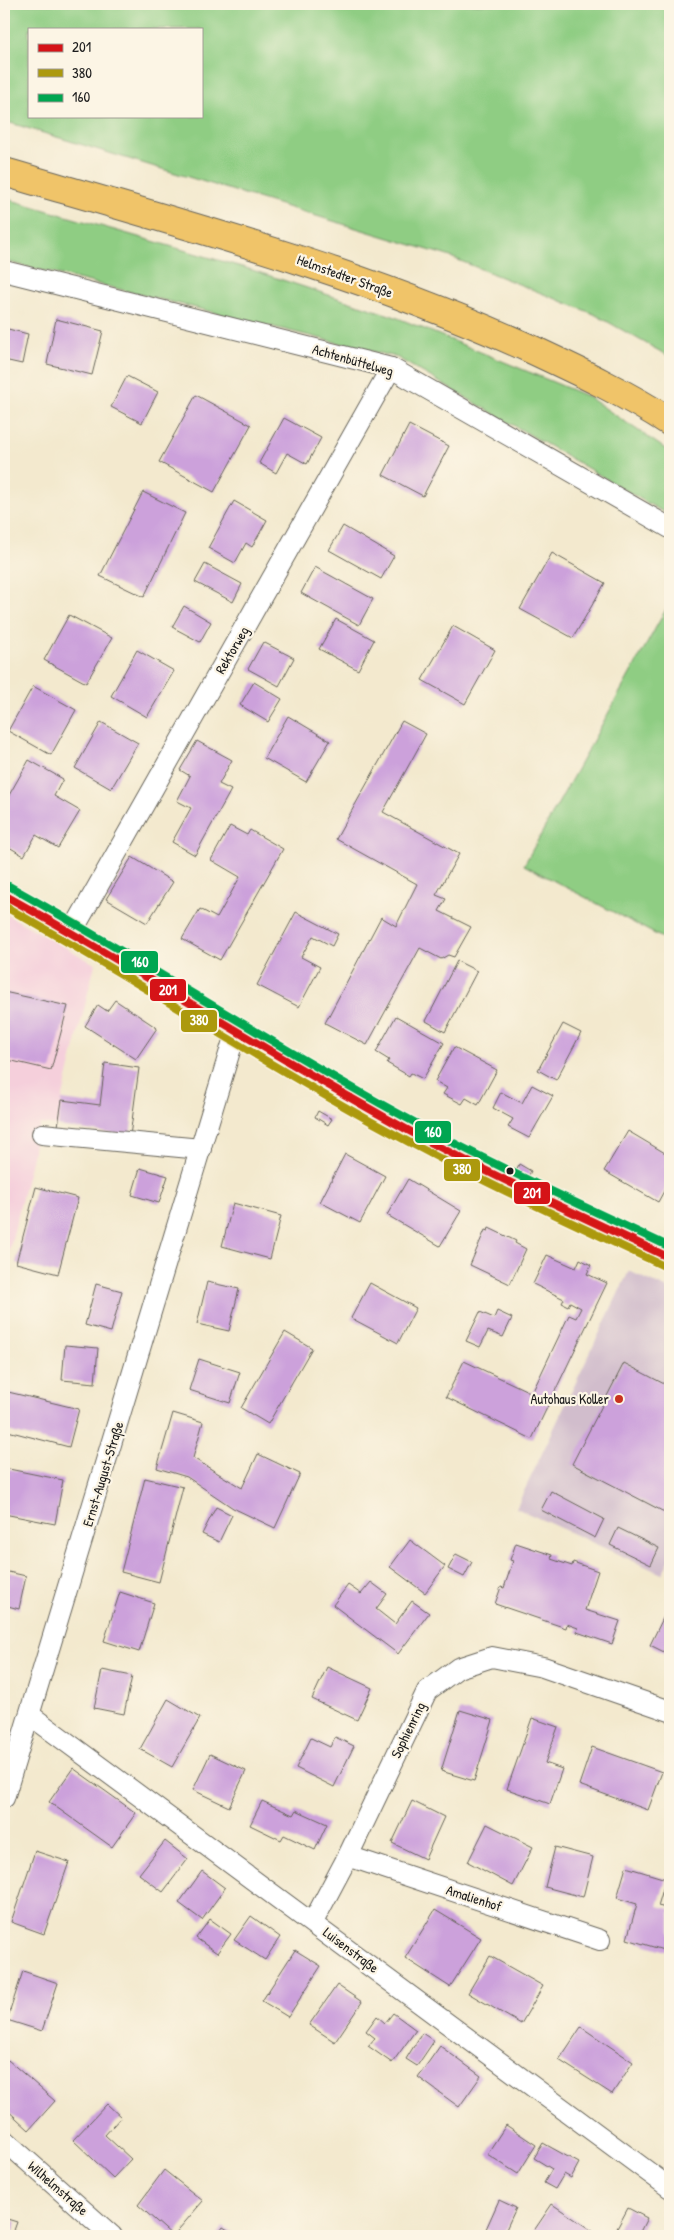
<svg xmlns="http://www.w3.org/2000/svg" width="674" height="2240" font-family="'Patrick Hand',sans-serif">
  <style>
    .built { fill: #f5cfdb }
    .industrial { fill: #d1bdcc }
    .green { fill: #8fcd83; stroke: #567450; fill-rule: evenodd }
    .building { fill: #cca1db }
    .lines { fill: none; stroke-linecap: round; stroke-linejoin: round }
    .street-casing { stroke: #67645a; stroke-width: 22 }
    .primary-casing { stroke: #67645a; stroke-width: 30 }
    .street { stroke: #fff; stroke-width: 20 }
    .primary { stroke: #f0c469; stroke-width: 28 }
    .bus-1-casing { stroke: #fcf5e5; stroke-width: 11 }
    .bus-2-casing { stroke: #fcf5e5; stroke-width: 11 }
    .bus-3-casing { stroke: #fcf5e5; stroke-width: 11 }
    .bus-1 { stroke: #d51317; stroke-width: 8 }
    .bus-2 { stroke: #ac990d; stroke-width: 8 }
    .bus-3 { stroke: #00a651; stroke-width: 8 }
    .bus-dot { fill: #1c1c1c; stroke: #fcf5e5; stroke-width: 2 }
    .poi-dot { fill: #c8321e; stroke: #fcf5e5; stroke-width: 2 }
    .labels { text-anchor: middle; stroke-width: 4.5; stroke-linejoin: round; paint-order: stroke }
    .street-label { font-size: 14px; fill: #1c1c1c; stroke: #fcf5e5 }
    .poi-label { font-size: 14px; fill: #1c1c1c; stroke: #fcf5e5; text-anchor: end }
    .line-badge { stroke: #fcf5e5; stroke-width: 2 }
    .badge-label { font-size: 14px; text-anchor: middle; font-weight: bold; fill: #fff }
  </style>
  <rect width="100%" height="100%" fill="#fcf5e5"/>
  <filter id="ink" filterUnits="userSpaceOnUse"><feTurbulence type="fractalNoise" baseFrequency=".02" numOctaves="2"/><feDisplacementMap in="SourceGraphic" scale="10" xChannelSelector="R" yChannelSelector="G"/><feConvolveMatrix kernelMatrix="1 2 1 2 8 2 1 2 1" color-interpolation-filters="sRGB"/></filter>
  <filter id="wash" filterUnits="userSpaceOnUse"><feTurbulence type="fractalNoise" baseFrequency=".0096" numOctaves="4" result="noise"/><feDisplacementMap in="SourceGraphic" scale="20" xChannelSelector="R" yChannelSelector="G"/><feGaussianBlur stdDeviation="1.12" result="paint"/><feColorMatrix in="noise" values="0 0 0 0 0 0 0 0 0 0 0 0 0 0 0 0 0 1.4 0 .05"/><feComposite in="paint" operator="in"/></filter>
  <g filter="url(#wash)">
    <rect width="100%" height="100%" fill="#f3e9ce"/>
    <!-- built -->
    <polygon class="built" points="4,913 95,964 62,1100 58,1126 40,1124 4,1272"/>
    <!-- industrial -->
    <polygon class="industrial" points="629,1271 670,1290 670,1559 662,1574 516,1508"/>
    <!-- green -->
    <g class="green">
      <path d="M4,4H670V357L594,314L448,256L4,121ZM29,29H201V116H29Z"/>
      <polygon points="4,198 249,269 393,316 587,396 670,452 670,516 396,357 4,261"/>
      <polygon points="670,602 670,942 524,865"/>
    </g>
    <g id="blocks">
      <!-- building -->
      <g class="building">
        <polygon points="56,319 103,331 92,375 47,364"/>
        <polygon points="4,328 28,334 22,364 4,360"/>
        <polygon points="127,376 158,392 142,423 111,407"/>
        <polygon points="196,395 251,425 214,492 159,462"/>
        <polygon points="284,418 321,438 307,464 287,453 276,473 259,463"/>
        <polygon points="409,425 449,446 423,496 383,475"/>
        <polygon points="143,492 185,513 144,597 100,576"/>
        <polygon points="234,501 267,520 252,547 246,543 235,563 208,548"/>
        <polygon points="343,526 394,556 381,579 329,550"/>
        <polygon points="552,553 605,583 573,638 520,609"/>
        <polygon points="205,564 242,584 233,602 195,582"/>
        <polygon points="315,567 373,599 359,625 301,593"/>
        <polygon points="184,606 211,622 200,642 172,627"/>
        <polygon points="69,615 112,638 86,683 44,660"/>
        <polygon points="336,619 374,640 358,670 319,649"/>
        <polygon points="453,626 495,650 465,704 422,680"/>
        <polygon points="263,642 294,658 279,686 248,669"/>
        <polygon points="137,650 174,671 147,717 111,696"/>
        <polygon points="254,682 282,699 268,722 240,705"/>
        <polygon points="33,686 76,710 51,755 8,731"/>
        <polygon points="288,716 330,741 306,782 264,758"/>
        <polygon points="402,721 426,734 383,812 459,854 436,895 446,899 439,911 471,927 454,957 448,955 441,959 420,948 367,1045 325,1023 381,917 396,926 417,884 336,839"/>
        <polygon points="101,722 138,743 111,789 75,768"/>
        <polygon points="197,741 232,760 219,784 231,790 195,855 172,842 191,808 177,801 190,776 180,770"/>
        <polygon points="29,760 63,779 54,796 80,811 58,848 36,835 24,856 4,844 4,804"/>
        <polygon points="230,826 247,835 250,830 283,849 220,960 182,939 200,909 217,918 240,877 211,860"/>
        <polygon points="132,857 173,882 147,923 106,899"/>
        <polygon points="296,912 338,934 332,946 313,936 301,957 320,967 299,1007 257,985"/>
        <polygon points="457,961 477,971 445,1032 426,1021"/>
        <polygon points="4,992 68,1006 51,1070 8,1060 4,1076"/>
        <polygon points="115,1000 157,1028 136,1059 85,1026 98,1005 107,1011"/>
        <polygon points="396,1016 444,1043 423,1079 411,1073 409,1076 387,1063 389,1060 376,1052"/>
        <polygon points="563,1024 581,1033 556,1080 538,1070"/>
        <polygon points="454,1047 497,1070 478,1105 466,1098 462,1104 443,1094 447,1088 435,1081"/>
        <polygon points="105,1063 139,1068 130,1136 58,1126 62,1100 100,1105"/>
        <polygon points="532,1085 553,1096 529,1138 508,1127 513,1119 493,1108 501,1092 522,1103"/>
        <polygon points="318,1111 332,1119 328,1125 315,1117"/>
        <polygon points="628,1131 670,1156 670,1180 658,1202 604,1171"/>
        <polygon points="345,1154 385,1176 360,1223 320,1202"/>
        <polygon points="519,1164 531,1171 528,1177 516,1171"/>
        <polygon points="140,1168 168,1176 159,1203 132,1195"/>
        <polygon points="408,1179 461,1211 440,1246 387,1215"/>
        <polygon points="36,1187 78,1198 58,1274 16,1263"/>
        <polygon points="233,1203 281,1216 270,1259 222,1246"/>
        <polygon points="489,1228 516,1241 515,1243 526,1249 510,1284 470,1265 485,1230 488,1231"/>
        <polygon points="547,1255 576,1268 580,1259 591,1265 587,1274 607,1283 532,1439 446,1397 464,1361 532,1393 569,1315 576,1318 581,1308 570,1302 568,1306 562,1303 564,1299 533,1284"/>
        <polygon points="207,1282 239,1289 229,1331 197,1324"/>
        <polygon points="370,1283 416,1308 398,1343 351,1318"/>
        <polygon points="96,1284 122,1291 111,1332 85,1325"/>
        <polygon points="497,1311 512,1318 503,1337 488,1331 480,1347 466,1341 480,1312 494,1318"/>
        <polygon points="285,1332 312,1348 268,1424 241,1408"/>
        <polygon points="65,1345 98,1348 95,1383 62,1380"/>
        <polygon points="199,1359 240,1372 230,1403 189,1390"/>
        <polygon points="624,1363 670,1387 670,1515 572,1464"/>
        <polygon points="4,1391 79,1409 69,1447 4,1430"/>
        <polygon points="173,1413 203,1422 193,1458 242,1488 258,1454 300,1474 275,1528 233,1508 187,1477 157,1468"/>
        <polygon points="4,1468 63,1480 55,1524 4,1514"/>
        <polygon points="145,1478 183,1487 159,1582 121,1572"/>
        <polygon points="551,1491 604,1519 595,1538 541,1510"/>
        <polygon points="216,1507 232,1515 219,1542 202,1534"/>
        <polygon points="618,1528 659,1548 651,1565 610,1545"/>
        <polygon points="410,1540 445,1566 425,1593 390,1567"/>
        <polygon points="516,1543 552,1555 551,1559 572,1566 573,1562 598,1571 585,1610 620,1621 612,1644 577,1632 578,1628 567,1624 566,1628 495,1604 501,1587 504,1588 513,1561 510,1560"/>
        <polygon points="456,1554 472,1562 464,1577 448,1569"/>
        <polygon points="4,1571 26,1576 19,1609 4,1605"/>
        <polygon points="371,1582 387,1594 376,1609 395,1624 412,1601 429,1613 398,1654 333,1605 348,1585 361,1594"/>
        <polygon points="120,1592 154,1603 139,1652 104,1641"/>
        <polygon points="668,1608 670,1609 670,1655 650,1645"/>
        <polygon points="327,1667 372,1688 357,1720 312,1699"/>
        <polygon points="102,1670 132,1676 124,1714 94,1708"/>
        <polygon points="168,1699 200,1718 172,1767 140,1749"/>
        <polygon points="460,1710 493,1720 474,1781 441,1771"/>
        <polygon points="532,1718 558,1727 545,1763 562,1769 550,1804 507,1789"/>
        <polygon points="335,1737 354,1746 334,1787 296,1768 311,1738 330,1747"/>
        <polygon points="592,1747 662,1772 648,1810 579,1785"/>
        <polygon points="210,1754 246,1771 229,1807 193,1790"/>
        <polygon points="73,1768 136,1813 112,1847 49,1802"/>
        <polygon points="262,1801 293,1815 296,1810 327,1824 315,1850 284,1835 281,1840 250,1825"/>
        <polygon points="412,1801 444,1817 425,1859 392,1843"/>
        <polygon points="487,1824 533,1847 513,1886 468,1862"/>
        <polygon points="165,1841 188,1859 163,1892 139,1874"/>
        <polygon points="555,1847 593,1857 583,1897 545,1887"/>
        <polygon points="35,1851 69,1862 44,1934 11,1922"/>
        <polygon points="626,1867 666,1879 658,1906 670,1909 670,1952 627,1939 637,1904 617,1898"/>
        <polygon points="202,1871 225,1888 202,1920 179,1903"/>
        <polygon points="435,1910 481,1938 450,1987 405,1958"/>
        <polygon points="251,1916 280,1937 265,1960 234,1940"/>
        <polygon points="210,1919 231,1934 217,1953 196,1938"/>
        <polygon points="295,1950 321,1966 288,2017 262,2001"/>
        <polygon points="490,1956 543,1986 521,2024 468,1993"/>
        <polygon points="23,1971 58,1983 42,2031 7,2020"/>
        <polygon points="337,1985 362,2002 335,2042 309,2025"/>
        <polygon points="393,2013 416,2030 392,2063 368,2046 375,2038 366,2031 377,2016 385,2023"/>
        <polygon points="581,2027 633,2062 612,2094 559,2060"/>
        <polygon points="422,2033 434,2041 417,2066 406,2059"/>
        <polygon points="440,2046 481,2076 459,2107 418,2077"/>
        <polygon points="8,2060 55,2101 29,2130 4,2107 4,2065"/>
        <polygon points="107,2104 121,2117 105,2135 131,2159 113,2178 73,2140"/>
        <polygon points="506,2125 536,2145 518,2174 487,2154"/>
        <polygon points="543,2143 579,2163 571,2178 564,2174 555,2189 544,2183 552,2169 534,2158"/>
        <polygon points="164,2170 203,2201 173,2236 138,2205"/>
        <polygon points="499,2200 516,2208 503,2236 486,2229"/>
        <polygon points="552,2204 600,2236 531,2235"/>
        <polygon points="628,2208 647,2218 638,2236 613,2236"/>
        <polygon points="4,2218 17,2222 12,2236 4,2236"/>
        <polygon points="223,2227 238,2236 217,2236"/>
      </g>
    </g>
  </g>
  <g filter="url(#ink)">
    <use href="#blocks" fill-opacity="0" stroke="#67645a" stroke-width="1"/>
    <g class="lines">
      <!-- street casing -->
      <g class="street-casing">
        <g id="street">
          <polyline points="4,271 391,368 670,528"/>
          <path d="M4,895C153,975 293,1071 443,1149C517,1188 595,1222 670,1258"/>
          <polyline points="72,932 391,368"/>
          <polyline points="42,1134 201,1149"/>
          <polyline points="30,1715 670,2188"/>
          <polyline points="4,1798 236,1031"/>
          <polyline points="348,1856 600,1940"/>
          <polyline points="313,1922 348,1856 427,1691 458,1668 492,1657 543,1667 670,1711"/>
          <polyline points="4,2140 112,2236"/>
        </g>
      </g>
      <!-- primary casing -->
      <g class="primary-casing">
        <path id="primary" d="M4,172C183,224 363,272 533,350C580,372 627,394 670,422"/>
      </g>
      <!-- street -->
      <use href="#street" class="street"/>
      <!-- primary -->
      <use href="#primary" class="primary"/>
      <!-- bus-1 casing -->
      <g class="bus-1-casing">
        <path id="bus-1" d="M4,895C133,966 257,1046 386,1118C478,1170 575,1213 670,1258"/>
      </g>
      <!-- bus-2 casing -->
      <g class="bus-2-casing">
        <path id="bus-2" d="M4,906C132,977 255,1058 383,1128C475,1179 571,1222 666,1267"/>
      </g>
      <!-- bus-3 casing -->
      <g class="bus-3-casing">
        <path id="bus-3" d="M9,886C138,958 262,1038 392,1110C482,1160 577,1203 670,1247"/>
      </g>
      <!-- bus-1 -->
      <use href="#bus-1" class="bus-1"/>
      <!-- bus-2 -->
      <use href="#bus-2" class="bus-2"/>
      <!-- bus-3 -->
      <use href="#bus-3" class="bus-3"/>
    </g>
  </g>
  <!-- markers -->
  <circle class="bus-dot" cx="510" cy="1171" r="4.5"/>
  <circle class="poi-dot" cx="619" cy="1399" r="5"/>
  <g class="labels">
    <!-- street labels -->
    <g class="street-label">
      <text transform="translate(345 276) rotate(20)" y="5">Helmstedter Straße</text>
      <text transform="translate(353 360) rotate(16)" y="5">Achtenbüttelweg</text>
      <text transform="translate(232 650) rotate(-60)" y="5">Rektorweg</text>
      <text transform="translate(103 1474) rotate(-73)" y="5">Ernst-August-Straße</text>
      <text transform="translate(408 1730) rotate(-64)" y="5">Sophienring</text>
      <text transform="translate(474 1898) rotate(18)" y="5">Amalienhof</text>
      <text transform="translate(351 1950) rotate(37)" y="5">Luisenstraße</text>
      <text transform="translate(58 2188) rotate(41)" y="5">Wilhelmstraße</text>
    </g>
    <!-- poi labels -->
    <g class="poi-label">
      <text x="609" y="1404">Autohaus Koller</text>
    </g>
  </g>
  <g class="line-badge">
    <rect x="120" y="950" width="39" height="24" rx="5" fill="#00a651"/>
    <rect x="149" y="978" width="38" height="24" rx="5" fill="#d51317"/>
    <rect x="180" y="1009" width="38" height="24" rx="5" fill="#ac990d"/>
    <rect x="414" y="1120" width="38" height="24" rx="5" fill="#00a651"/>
    <rect x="443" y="1158" width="38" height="24" rx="5" fill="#ac990d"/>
    <rect x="513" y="1181" width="38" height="24" rx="5" fill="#d51317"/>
  </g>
  <g class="badge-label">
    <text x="140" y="967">160</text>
    <text x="168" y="995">201</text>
    <text x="199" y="1025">380</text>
    <text x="433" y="1137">160</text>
    <text x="462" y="1174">380</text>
    <text x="532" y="1198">201</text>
  </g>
  <!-- margin -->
  <rect width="674" height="2240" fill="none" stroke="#fcf5e5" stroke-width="20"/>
  <!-- legend -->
  <rect x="28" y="28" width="175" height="90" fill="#fcf5e5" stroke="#a29e95"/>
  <rect x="38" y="44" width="25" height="8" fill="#d51317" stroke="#a29e95"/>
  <text x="72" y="52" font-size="15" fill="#1c1c1c">201</text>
  <rect x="38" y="69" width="25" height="8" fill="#ac990d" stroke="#a29e95"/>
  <text x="72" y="78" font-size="15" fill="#1c1c1c">380</text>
  <rect x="38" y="94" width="25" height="8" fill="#00a651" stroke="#a29e95"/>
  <text x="72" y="102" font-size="15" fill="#1c1c1c">160</text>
</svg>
